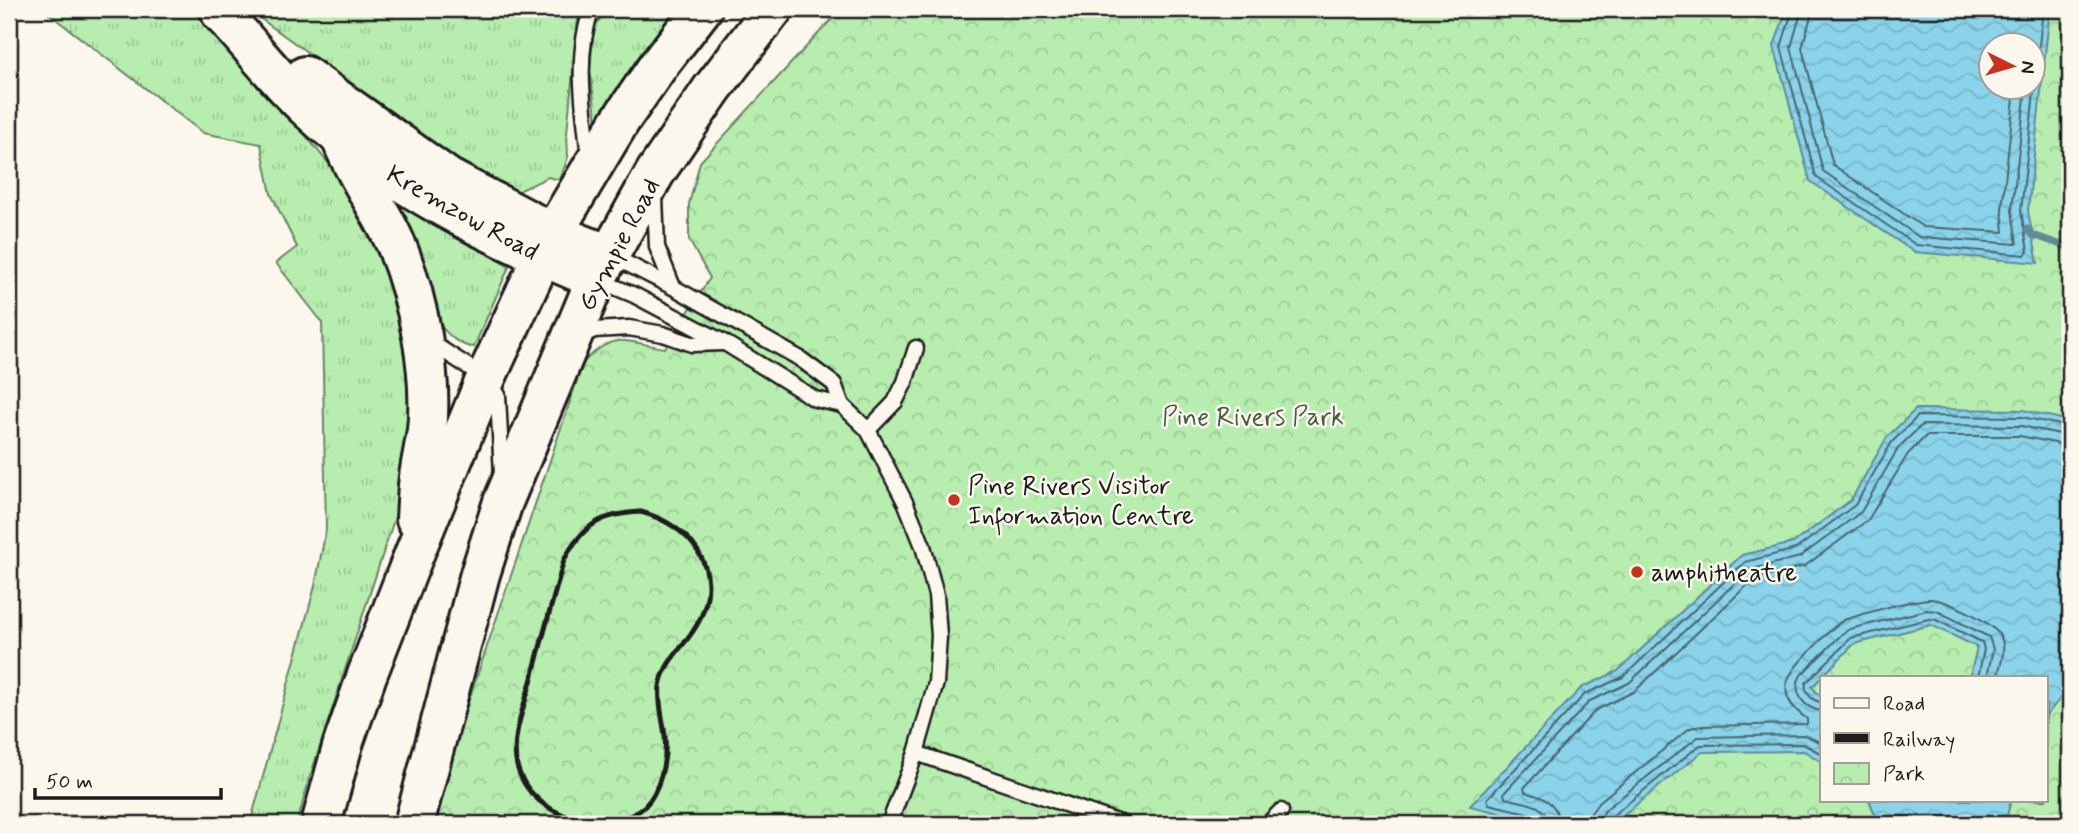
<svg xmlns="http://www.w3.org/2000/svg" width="2079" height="833" font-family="Mynerve,sans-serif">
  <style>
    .grass { fill: url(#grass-tufts); stroke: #6a8466; stroke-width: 2 }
    .park { fill: url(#park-crowns); stroke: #6a8466; stroke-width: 2; fill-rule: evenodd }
    .water { fill: url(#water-waves); stroke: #5e8a98; stroke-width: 2; fill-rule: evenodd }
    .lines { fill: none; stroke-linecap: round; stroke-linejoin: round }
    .shore { stroke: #48656e; stroke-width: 2 }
    .stream { stroke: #5e8a98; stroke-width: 7 }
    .lane-casing { stroke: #1c1c1c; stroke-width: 19 }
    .secondary-casing { stroke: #1c1c1c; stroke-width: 44 }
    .highway-casing { stroke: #1c1c1c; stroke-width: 44 }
    .lane { stroke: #fbf7ec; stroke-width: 14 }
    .secondary { stroke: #fbf7ec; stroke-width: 38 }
    .highway { stroke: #fbf7ec; stroke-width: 38 }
    .rail { stroke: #1c1c1c; stroke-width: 5 }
    .poi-dot { fill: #c8321e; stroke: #fbf7ec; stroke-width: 2.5 }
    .labels { text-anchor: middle; stroke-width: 5; stroke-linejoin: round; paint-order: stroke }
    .street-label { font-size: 26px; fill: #1c1c1c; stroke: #fbf7ec }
    .park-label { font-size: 26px; fill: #4a5b48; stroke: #fbf7ec }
    .poi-label { font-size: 26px; fill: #1c1c1c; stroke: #fbf7ec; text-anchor: start }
  </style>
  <defs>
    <pattern id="grass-tufts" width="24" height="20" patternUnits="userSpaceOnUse" patternTransform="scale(1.75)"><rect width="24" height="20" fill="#b7edaf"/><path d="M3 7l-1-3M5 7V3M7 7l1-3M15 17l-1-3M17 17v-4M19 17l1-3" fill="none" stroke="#9dcb96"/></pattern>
    <pattern id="park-crowns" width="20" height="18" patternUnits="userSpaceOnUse" patternTransform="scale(1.75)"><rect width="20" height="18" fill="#b7edaf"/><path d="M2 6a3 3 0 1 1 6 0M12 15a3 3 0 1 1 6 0" fill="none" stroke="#9dcb96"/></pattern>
    <pattern id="water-waves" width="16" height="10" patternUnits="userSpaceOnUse" patternTransform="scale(1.75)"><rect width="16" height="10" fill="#8ad3ea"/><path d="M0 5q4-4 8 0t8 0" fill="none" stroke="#76b5c8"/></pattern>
  </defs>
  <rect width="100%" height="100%" fill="#fbf7ec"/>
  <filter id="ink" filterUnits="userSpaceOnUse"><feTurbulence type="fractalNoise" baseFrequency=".0143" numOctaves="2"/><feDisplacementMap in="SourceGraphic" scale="14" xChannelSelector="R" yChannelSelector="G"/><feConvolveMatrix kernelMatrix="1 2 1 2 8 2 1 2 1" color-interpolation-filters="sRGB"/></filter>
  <g filter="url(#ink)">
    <!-- grass -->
    <g class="grass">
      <polygon points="43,9 190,9 229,42 352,192 371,225 405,314 414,427 405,486 308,783 297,824 250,824 315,586 326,530 322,322 276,263 297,247 271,194 261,144 203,133"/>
      <polygon points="247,9 579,9 567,133 568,157 560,180 548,177 515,193 493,185"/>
      <polygon points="609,9 679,9 614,94 597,122 590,70 594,26"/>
      <path d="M392,193L509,267L474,347C458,347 445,331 435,320Z"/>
    </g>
    <!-- park -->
    <path class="park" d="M841,9H2070V824H435L453,747L583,363C614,330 625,342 665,348L710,278L689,240V204L700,162ZM1992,46H2034V88H1992ZM1822,677H2046V800H1822Z"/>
    <!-- water -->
    <g class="water">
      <path d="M1787,9H2050L2028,211L2038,263L1914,252L1810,181L1774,46ZM1992,46H2034V88H1992Z"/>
      <polygon points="1916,409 2023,410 2070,421 2070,686 2046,716 2046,677 1970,677 1977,647 1931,625 1854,644 1812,687 1822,698 1822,762 1804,751 1702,752 1612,824 1546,824 1470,806 1581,688 1618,671 1742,555 1793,543 1851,500 1887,437"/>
      <polygon points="1869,800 2011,800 2005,824 1879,824"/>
    </g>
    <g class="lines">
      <!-- shore -->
      <g class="shore">
        <polyline points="1793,9 1781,47 1816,177 1916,245 2025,255 2028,251 2021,211 2043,9"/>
        <polyline points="1802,9 1791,47 1823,171 1919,237 2017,244 2012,210 2026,88"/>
        <polyline points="1813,9 1802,48 1833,165 1923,227 2004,232 2002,209 2015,88"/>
        <path d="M1822,702C1813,702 1804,693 1806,683L1851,638L1929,619H1934L1982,642L1984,649L1978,677"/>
        <path d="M1822,711C1804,709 1791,692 1801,675L1843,633L1850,629L1927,610L1937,611L1989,637L1993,649L1987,677"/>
        <polyline points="1539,824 1539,819 1535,815 1489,804 1487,799 1585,694 1623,677 1745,562 1796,549 1855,505 1892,442 1918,416 2022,417 2070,427"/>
        <path d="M1548,824C1547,802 1522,803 1505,798L1504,793L1590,701L1629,683L1749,570L1800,557L1861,512L1899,447L1922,425L2021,426L2070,436"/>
        <path d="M1559,824C1558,803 1544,797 1525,792L1524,788L1596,710L1635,691L1754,579L1805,566L1868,520L1908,454L1926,436H2020L2070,446"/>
        <path d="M1589,824L1591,813L1599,802L1690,728L1701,726L1807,724V719C1769,692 1790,671 1815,646C1824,637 1833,626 1844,620C1866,613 1907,601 1929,599C1945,598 1998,624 2002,640C2006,652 2000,666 1997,677"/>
        <polyline points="1600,824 1601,817 1606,809 1698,737 1804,735 1822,743"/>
        <polyline points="1609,824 1612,816 1700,745 1803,744 1822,754"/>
      </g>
      <!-- stream -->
      <polyline class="stream" points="2027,229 2033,235 2070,248"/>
      <!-- lane casing -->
      <g class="lane-casing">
        <g id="lane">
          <path d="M589,157C584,109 574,55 592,9"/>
          <polyline points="655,197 657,247 673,287"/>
          <polyline points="610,255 673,287 799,358 834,384 842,405 868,430 906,504 923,546 936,595 939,636 936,683 916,753 889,824"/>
          <polyline points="598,280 634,295 725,343 815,399 842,405"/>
          <polyline points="579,336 595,330 629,328 663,334 692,344 724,343"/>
          <polyline points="430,342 486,378 498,395 502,476"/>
          <polyline points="868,430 895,402 905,382 916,348"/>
          <polyline points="916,753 1123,824"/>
          <polyline points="1268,824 1281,811"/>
        </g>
      </g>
      <!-- secondary casing -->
      <g class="secondary-casing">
        <g id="secondary">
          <path d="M221,13C250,44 276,79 307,108C393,188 488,235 596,279"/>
          <polyline points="305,76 448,178 553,233 609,255"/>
        </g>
      </g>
      <!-- highway casing -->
      <g class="highway-casing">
        <g id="highway">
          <path d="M341,138C355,176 381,209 397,247C418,299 433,373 427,430C425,445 421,461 419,477C417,491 417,505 416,519"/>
          <polyline points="321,824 343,744 367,675 415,552 486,378 553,233 620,121 658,66 702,9"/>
          <polyline points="414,824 480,574 503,502 596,279 655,173 712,89 773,9"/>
        </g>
      </g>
      <!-- lane -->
      <use href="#lane" class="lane"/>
      <!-- secondary -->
      <use href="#secondary" class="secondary"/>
      <!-- highway -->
      <use href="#highway" class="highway"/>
      <!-- rail -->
      <path class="rail" d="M641,512C690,525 724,568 700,619C689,644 665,657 660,686C658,701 662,715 664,729C668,751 663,781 650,800C636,820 610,823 588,820C556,818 526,798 517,766C510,738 525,704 532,678C542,639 553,599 564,560C583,525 600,514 641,512Z"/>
    </g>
  </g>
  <!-- markers -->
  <g class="poi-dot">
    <circle cx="954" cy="500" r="7"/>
    <circle cx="1637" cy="572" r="7"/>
  </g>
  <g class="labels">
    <!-- street labels -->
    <g class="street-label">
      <text transform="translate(463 212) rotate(29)" y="9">Kremzow Road</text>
      <text transform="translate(618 244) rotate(-62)" y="9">Gympie Road</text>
    </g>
    <!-- park labels -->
    <g class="park-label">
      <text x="1253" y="425">Pine Rivers Park</text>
    </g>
    <!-- poi labels -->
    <g class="poi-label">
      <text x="968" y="494">Pine Rivers Visitor<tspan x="968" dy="30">Information Centre</tspan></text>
      <text x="1651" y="581">amphitheatre</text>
    </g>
  </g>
  <!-- margin -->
  <rect width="2079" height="833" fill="none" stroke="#fbf7ec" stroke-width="35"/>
  <rect x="18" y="18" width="2044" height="798" fill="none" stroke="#1c1c1c" stroke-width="2.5" filter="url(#ink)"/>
  <!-- legend -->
  <rect x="1820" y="676" width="228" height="126" fill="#fbf7ec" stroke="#a29f99" stroke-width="2"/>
  <rect x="1834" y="698" width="35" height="10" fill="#fbf7ec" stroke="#a29f99" stroke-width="2"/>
  <text x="1883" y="710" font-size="21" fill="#1c1c1c">Road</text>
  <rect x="1834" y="733" width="35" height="10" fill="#1c1c1c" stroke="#a29f99" stroke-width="2"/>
  <text x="1883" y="746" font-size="21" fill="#1c1c1c">Railway</text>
  <rect x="1834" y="763" width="35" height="21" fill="url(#park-crowns)" stroke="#a29f99" stroke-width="2"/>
  <text x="1883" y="780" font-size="21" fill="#1c1c1c">Park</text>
  <!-- north arrow -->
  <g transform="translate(2012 66) rotate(95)"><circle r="33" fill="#fbf7ec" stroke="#a29f99" stroke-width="2"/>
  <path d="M0-5L12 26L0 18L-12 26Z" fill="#c8321e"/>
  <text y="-10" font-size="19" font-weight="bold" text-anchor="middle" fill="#1c1c1c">N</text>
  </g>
  <!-- scale -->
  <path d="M35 788v10h186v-10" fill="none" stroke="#1c1c1c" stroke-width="3.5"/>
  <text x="46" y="788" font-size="21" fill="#1c1c1c" stroke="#fbf7ec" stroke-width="5" paint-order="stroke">50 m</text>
</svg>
